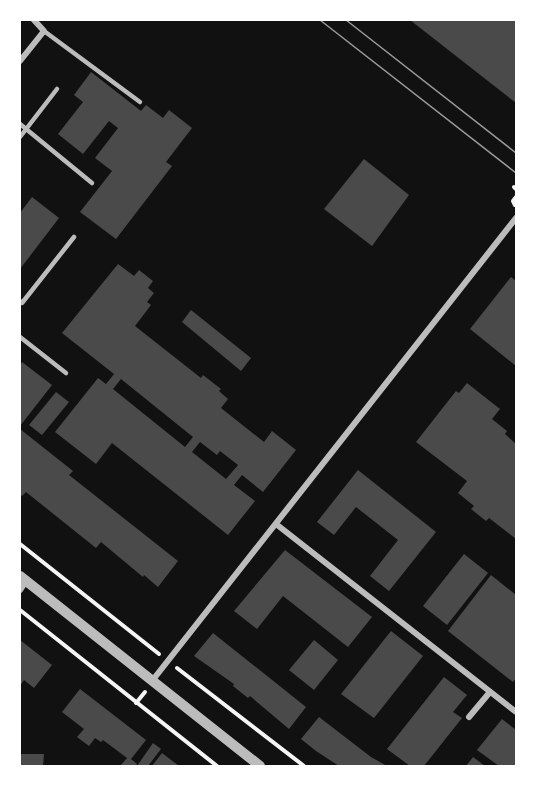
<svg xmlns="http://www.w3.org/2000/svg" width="536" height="786" font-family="'Varela Round',sans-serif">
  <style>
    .building { fill: #4a4a4a; fill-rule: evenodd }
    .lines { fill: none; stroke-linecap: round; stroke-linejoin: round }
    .path { stroke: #f5f5f5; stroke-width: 4 }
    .service { stroke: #bcbcbc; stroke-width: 4.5 }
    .minor { stroke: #bcbcbc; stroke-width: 6 }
    .tertiary { stroke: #bcbcbc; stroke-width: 10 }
    .tram { stroke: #9a9a9a; stroke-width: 1.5 }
  </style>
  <rect width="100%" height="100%" fill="#111"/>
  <!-- building -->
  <g class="building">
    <polygon points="410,20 516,20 516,103"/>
    <polygon points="91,72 141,111 146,105 163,118 169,110 192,128 166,162 172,166 116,239 80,212 112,171 95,158 118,128 109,121 83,154 58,134 83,102 74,95"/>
    <polygon points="364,159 409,195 372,246 324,209"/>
    <polygon points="32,197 59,218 20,269 20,213"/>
    <path d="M118,264L134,276L139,270L153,281L148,288L154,293L147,302L151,305L135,326L201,378L203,375L221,389L219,391L228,399L221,408L264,442L272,431L296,450L263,492L242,475L234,485L255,501L228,535L112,443L96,464L55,432L98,378L106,384L114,374L62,333ZM121,379L193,437L185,447L113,389ZM200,442L217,455L220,451L238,465L226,479L192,452Z"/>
    <polygon points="511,277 516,281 516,366 470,329"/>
    <polygon points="191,310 251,358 241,371 182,322"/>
    <polygon points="22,362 52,385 20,426 20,366"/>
    <polygon points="467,383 500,409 492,419 507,431 505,434 516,444 516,539 489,518 486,521 471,509 474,506 458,493 467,481 416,442 456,391 459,393"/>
    <polygon points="56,392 69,402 42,435 29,425"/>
    <polygon points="20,429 73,471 69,475 178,561 158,587 144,575 143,577 101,542 96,548 26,492 22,496 20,494"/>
    <polygon points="358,470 436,532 389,591 370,576 398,540 356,507 334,535 317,522"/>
    <polygon points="285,550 372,617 348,647 283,596 257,629 234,611"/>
    <polygon points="464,554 488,573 447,625 423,606"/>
    <polygon points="491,575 516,595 516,678 513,682 448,631"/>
    <polygon points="391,631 423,656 374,718 341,694"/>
    <polygon points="213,633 306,707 289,729 250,696 248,698 233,686 234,684 194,656"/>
    <polygon points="20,640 52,665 34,688 24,680 20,686"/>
    <polygon points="314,640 338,660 314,690 289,670"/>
    <polygon points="444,677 467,695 453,712 462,718 424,766 410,766 387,749"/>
    <polygon points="80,689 146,740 131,759 137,764 135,766 120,766 127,758 103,740 101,742 95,738 89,746 77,737 84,729 62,712"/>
    <polygon points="319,717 371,757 387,766 339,766 316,751 301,739"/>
    <polygon points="502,719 516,730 516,766 499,766 477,750"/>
    <polygon points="153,743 161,749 148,766 137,766"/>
    <polygon points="162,753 179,766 152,766"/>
    <polygon points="20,754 44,754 43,766 20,766"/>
    <polygon points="473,757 485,766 466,766"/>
  </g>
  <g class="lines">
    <!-- path -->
    <g class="path">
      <polyline points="514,187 516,189"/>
      <polyline points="515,205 513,201 516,197"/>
      <polyline points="20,544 159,654"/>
      <polyline points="20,610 217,766"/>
      <polyline points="177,668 304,766"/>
      <polyline points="136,703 145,692"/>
    </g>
    <!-- service -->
    <g class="service">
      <polyline points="44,31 140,102"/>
      <polyline points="20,124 92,183"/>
      <polyline points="20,137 57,89"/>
      <polyline points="20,301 22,303 74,237"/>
      <polyline points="20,337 66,373"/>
    </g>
    <!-- minor -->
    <g class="minor">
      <polyline points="20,61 44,31 34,20"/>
      <polyline points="276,524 516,712"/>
      <polyline points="20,590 26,581"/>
      <polyline points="152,681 516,218"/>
      <polyline points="469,717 490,692"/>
    </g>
    <!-- tertiary -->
    <polyline class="tertiary" points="20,576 260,766"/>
    <!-- tram -->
    <g class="tram">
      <polyline points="320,20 516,173"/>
      <polyline points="346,20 516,153"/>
    </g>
  </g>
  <!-- border -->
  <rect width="536" height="786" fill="none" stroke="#ffffff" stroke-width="42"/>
</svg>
